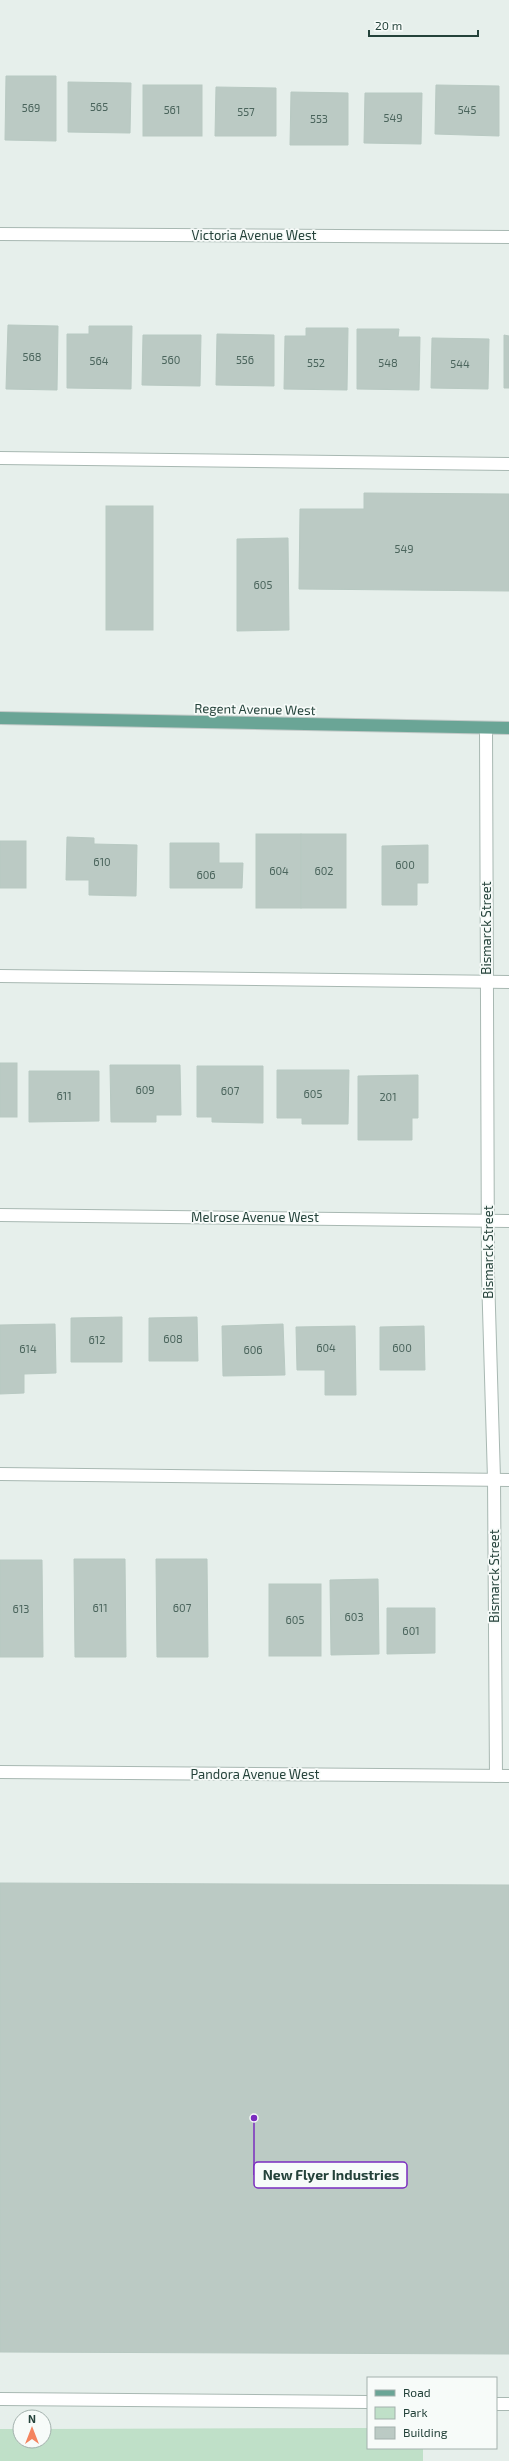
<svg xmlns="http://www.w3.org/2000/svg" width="509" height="2461" font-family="'Exo 2',sans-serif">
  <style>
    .green { fill: #bfe0c8 }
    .building { fill: #bbcac4; stroke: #b8c9c2 }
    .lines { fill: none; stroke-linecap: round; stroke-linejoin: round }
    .minor-casing { stroke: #a8b8b2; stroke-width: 14 }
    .major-casing { stroke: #c2cac8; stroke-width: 14 }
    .minor { stroke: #fff; stroke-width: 12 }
    .major { stroke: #6aa596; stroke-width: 12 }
    .labels { text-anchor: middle; stroke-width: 3.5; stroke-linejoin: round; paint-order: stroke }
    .number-label { font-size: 11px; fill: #4a645c }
    .street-label { font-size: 13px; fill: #24423a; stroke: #f7fbf9 }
    .leader { fill: none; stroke: #7b2cbf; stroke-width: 1.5 }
    .callout-dot { fill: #7b2cbf; stroke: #f7fbf9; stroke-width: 1.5 }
    .callout { fill: #f7fbf9; stroke: #7b2cbf; stroke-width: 1.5 }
    .callout-label { font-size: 14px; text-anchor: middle; font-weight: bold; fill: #24423a }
  </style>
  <rect width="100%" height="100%" fill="#e6efeb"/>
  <!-- green -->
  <polygon class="green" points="368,2428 368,2448 423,2448 423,2461 0,2461 0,2429 20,2429 20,2441 44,2441 44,2429"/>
  <!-- building -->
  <g class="building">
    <polygon points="6,76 56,76 56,141 5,140"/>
    <polygon points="68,82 131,83 130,133 68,132"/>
    <rect x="143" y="85" width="59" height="51"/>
    <polygon points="436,85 499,86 499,136 435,134"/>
    <polygon points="216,87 276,88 276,136 215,136"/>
    <polygon points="291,92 348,93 348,145 290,145"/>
    <polygon points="365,93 422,93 421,144 364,143"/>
    <polygon points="8,325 58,326 57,390 6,389"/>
    <polygon points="89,326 132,326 131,389 67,388 67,334 89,334"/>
    <polygon points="306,328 348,328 347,390 284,389 285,336 306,336"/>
    <polygon points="357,329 399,329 398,337 420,337 419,390 357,389"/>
    <polygon points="217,334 274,335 274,386 216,385"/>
    <polygon points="143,335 201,335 200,386 142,385"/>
    <polygon points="504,335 509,336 509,388 504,388"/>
    <polygon points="432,338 489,339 488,389 431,388"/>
    <polygon points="364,493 509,494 509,591 299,589 300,509 364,509"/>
    <rect x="106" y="506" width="47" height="124"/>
    <polygon points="288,538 289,630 237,631 237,539"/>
    <rect x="256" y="834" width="45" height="74"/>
    <rect x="301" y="834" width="45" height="74"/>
    <polygon points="67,837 94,838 94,844 137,845 136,896 89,895 89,880 66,880"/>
    <rect x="0" y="841" width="26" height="47"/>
    <polygon points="170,843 219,843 219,863 243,863 242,888 170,888"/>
    <polygon points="428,845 428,883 417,883 417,905 382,905 382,846"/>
    <rect x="0" y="1063" width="17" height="54"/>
    <polygon points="110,1065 180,1065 181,1115 156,1115 156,1122 111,1122"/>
    <polygon points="197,1066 263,1066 263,1123 212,1122 212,1117 197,1117"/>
    <polygon points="277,1070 349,1070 348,1124 302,1124 302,1118 277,1118"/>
    <polygon points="29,1071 99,1071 99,1121 29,1122"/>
    <polygon points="418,1075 418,1118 412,1118 412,1140 358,1140 358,1076"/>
    <polygon points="122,1317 122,1362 71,1362 71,1318"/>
    <polygon points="197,1317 198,1361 149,1361 149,1318"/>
    <polygon points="55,1324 56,1373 24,1374 24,1393 0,1394 0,1325"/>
    <polygon points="283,1324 285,1375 223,1376 222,1326"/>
    <polygon points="355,1326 356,1395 325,1395 325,1370 297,1370 296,1327"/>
    <polygon points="424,1326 425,1370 380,1370 380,1327"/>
    <polygon points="74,1559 125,1559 126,1657 75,1657"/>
    <polygon points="156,1559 207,1559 208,1657 157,1657"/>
    <polygon points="0,1560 42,1560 43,1657 0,1657"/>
    <polygon points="378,1579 379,1654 331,1655 330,1580"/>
    <rect x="269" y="1584" width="52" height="72"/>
    <polygon points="387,1608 435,1608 435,1653 387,1654"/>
    <polygon points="0,1883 509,1885 509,2354 0,2352"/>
  </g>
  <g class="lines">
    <!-- minor casing -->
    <g class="minor-casing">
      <g id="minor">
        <polyline points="0,234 509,237"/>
        <polyline points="0,458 509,464"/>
        <polyline points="486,728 488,1275 494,1479 496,1776"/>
        <polyline points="0,976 509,982"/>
        <polyline points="0,1215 509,1221"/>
        <polyline points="0,1474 509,1480"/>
        <polyline points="0,1772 509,1776"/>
        <polyline points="0,2399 368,2402"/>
        <polyline points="496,2404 509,2404"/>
      </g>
    </g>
    <!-- major casing -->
    <g class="major-casing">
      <polyline id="major" points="0,718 509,728"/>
    </g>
    <!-- minor -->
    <use href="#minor" class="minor"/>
    <!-- major -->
    <use href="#major" class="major"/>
  </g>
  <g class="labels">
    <!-- number labels -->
    <g class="number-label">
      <text x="99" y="111">565</text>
      <text x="31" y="112">569</text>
      <text x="172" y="114">561</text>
      <text x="467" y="114">545</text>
      <text x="246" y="116">557</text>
      <text x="393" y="122">549</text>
      <text x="319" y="123">553</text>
      <text x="32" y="361">568</text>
      <text x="171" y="364">560</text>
      <text x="245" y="364">556</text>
      <text x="99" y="365">564</text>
      <text x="316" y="367">552</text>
      <text x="388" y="367">548</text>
      <text x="460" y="368">544</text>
      <text x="404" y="553">549</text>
      <text x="263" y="589">605</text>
      <text x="102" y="866">610</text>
      <text x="405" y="869">600</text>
      <text x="279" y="875">604</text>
      <text x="324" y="875">602</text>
      <text x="206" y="879">606</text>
      <text x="145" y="1094">609</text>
      <text x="230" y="1095">607</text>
      <text x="313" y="1098">605</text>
      <text x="64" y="1100">611</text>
      <text x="388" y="1101">201</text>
      <text x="173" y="1343">608</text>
      <text x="97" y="1344">612</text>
      <text x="326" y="1352">604</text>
      <text x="402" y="1352">600</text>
      <text x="28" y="1353">614</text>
      <text x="253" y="1354">606</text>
      <text x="100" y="1612">611</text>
      <text x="182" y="1612">607</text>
      <text x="21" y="1613">613</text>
      <text x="354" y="1621">603</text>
      <text x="295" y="1624">605</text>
      <text x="411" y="1635">601</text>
    </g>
    <!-- street labels -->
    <g class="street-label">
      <text x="254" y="240">Victoria Avenue West</text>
      <text transform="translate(255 709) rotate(1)" y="5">Regent Avenue West</text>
      <text transform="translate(486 928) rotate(-90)" y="5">Bismarck Street</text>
      <text x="255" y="1222">Melrose Avenue West</text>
      <text transform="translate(488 1252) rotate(-90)" y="5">Bismarck Street</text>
      <text transform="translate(494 1576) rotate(-90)" y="5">Bismarck Street</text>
      <text x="255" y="1779">Pandora Avenue West</text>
    </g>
  </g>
  <!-- callouts -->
  <path class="leader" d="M254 2118L254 2175"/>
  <circle class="callout-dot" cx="254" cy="2118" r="4"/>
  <rect class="callout" x="254" y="2162" width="153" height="26" rx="4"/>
  <g class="callout-label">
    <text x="331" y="2180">New Flyer Industries</text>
  </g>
  <!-- legend -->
  <rect x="367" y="2377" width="130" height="72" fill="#f7fbf9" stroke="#a3b1ad"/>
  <rect x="375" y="2390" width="20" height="6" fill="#6aa596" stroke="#a3b1ad"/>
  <text x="403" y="2397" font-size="12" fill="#24423a">Road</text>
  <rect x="375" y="2407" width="20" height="12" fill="#bfe0c8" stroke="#a3b1ad"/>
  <text x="403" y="2417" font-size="12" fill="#24423a">Park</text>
  <rect x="375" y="2427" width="20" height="12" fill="#bbcac4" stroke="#a3b1ad"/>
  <text x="403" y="2437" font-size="12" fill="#24423a">Building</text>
  <!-- north arrow -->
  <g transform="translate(32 2429)"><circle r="19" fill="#f7fbf9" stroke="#a3b1ad"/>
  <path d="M0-3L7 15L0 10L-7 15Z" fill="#f4845f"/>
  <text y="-6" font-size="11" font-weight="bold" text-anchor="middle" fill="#24423a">N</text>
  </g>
  <!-- scale -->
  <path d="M369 30v6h109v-6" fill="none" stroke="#24423a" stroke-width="2"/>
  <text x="375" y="30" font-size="12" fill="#24423a" stroke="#f7fbf9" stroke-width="3" paint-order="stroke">20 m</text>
</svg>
